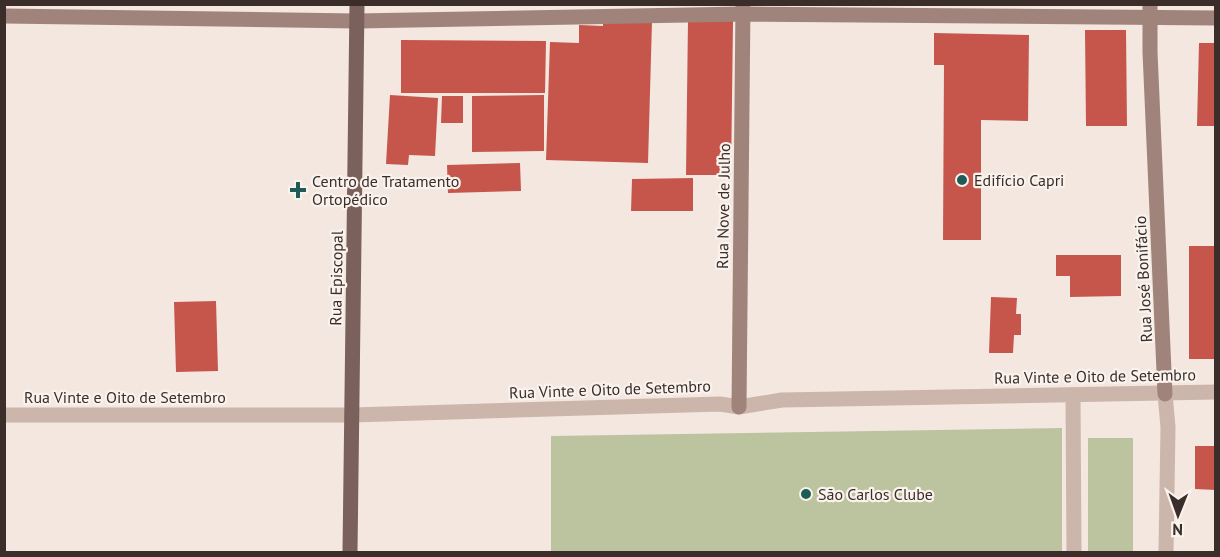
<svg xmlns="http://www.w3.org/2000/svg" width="1220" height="557" font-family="'PT Sans',sans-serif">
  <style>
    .green { fill: #bcc39f }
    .building { fill: #c6564b }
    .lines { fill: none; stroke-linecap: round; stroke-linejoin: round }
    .street { stroke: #ccb5ab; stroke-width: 15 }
    .secondary { stroke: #a0847c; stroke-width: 15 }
    .primary { stroke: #7b615b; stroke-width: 15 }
    .poi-dot { fill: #1f5c57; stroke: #faf2ec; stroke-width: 2 }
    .labels { text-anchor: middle; stroke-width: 4.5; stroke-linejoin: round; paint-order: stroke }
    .poi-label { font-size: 16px; fill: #3a2d2a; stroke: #faf2ec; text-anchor: start }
    .street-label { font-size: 16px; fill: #3a2d2a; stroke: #faf2ec }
  </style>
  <rect width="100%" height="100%" fill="#f3e7e0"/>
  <!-- green -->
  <g class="green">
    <polygon points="1062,428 1062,552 551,552 551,436"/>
    <rect x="1088" y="438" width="45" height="114"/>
  </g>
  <!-- building -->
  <g class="building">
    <polygon points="603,20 652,21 648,163 546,160 550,42 579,43 579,25 603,26"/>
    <polygon points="688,21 733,21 731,175 686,175"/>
    <polygon points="1085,30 1126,30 1127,126 1086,126"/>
    <polygon points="934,33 1029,35 1028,121 981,120 981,240 943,240 944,65 934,65"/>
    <polygon points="401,40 546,41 545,93 401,93"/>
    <polygon points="1199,43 1216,43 1216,126 1197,126"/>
    <polygon points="390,95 438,98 435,156 409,155 408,165 386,164"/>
    <polygon points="544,95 544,151 472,152 472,96"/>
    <polygon points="442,96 463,96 463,123 441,123"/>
    <polygon points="520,163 521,191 448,193 447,165"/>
    <polygon points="693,178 693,211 631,211 632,179"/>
    <rect x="1189" y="246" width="27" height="113"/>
    <polygon points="1056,255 1121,255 1121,296 1070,297 1070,276 1056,276"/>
    <polygon points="991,297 1017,298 1016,314 1021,314 1021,335 1014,335 1013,353 989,353"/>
    <polygon points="216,301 218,371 176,372 174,302"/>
    <polygon points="1195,446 1216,446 1216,490 1195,489"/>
  </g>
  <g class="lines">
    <!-- street -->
    <g class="street">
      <polyline points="1165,394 1168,427 1166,552"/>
      <polyline points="1073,395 1074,552"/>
      <polyline points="4,415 353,415 720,404 739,407 782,400 1216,392"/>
    </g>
    <!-- secondary -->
    <g class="secondary">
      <polyline points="1150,4 1150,52 1165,394"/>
      <polyline points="4,16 357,21 743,14 1216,18"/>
      <polyline points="739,407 743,4"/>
    </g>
    <!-- primary -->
    <polyline class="primary" points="350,552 357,4"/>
  </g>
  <!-- markers -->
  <g class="poi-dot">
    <circle cx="962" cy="180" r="6"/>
    <path d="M295 181h6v6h6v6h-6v6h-6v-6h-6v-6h6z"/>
    <circle cx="806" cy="494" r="6"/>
  </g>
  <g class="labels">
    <!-- poi labels -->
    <g class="poi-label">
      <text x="974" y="186">Edifício Capri</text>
      <text x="312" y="187">Centro de Tratamento<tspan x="312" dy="18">Ortopédico</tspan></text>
      <text x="818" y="500">São Carlos Clube</text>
    </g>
    <!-- street labels -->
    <g class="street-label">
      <text transform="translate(723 206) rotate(-89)" y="6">Rua Nove de Julho</text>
      <text transform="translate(336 278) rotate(-89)" y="6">Rua Episcopal</text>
      <text transform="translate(1143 279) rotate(-93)" y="6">Rua José Bonifácio</text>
      <text transform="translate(1095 376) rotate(-1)" y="6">Rua Vinte e Oito de Setembro</text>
      <text transform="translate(610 389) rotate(-2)" y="6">Rua Vinte e Oito de Setembro</text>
      <text x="125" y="403">Rua Vinte e Oito de Setembro</text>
    </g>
  </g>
  <!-- border -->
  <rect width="1220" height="557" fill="none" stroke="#3a2d2a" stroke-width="12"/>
  <!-- north arrow -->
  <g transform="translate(1178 515) rotate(181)" stroke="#faf2ec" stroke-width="4.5" paint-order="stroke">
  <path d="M0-4.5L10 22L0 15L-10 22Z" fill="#3a2d2a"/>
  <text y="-9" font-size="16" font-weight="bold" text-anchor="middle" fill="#3a2d2a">N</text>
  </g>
</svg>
